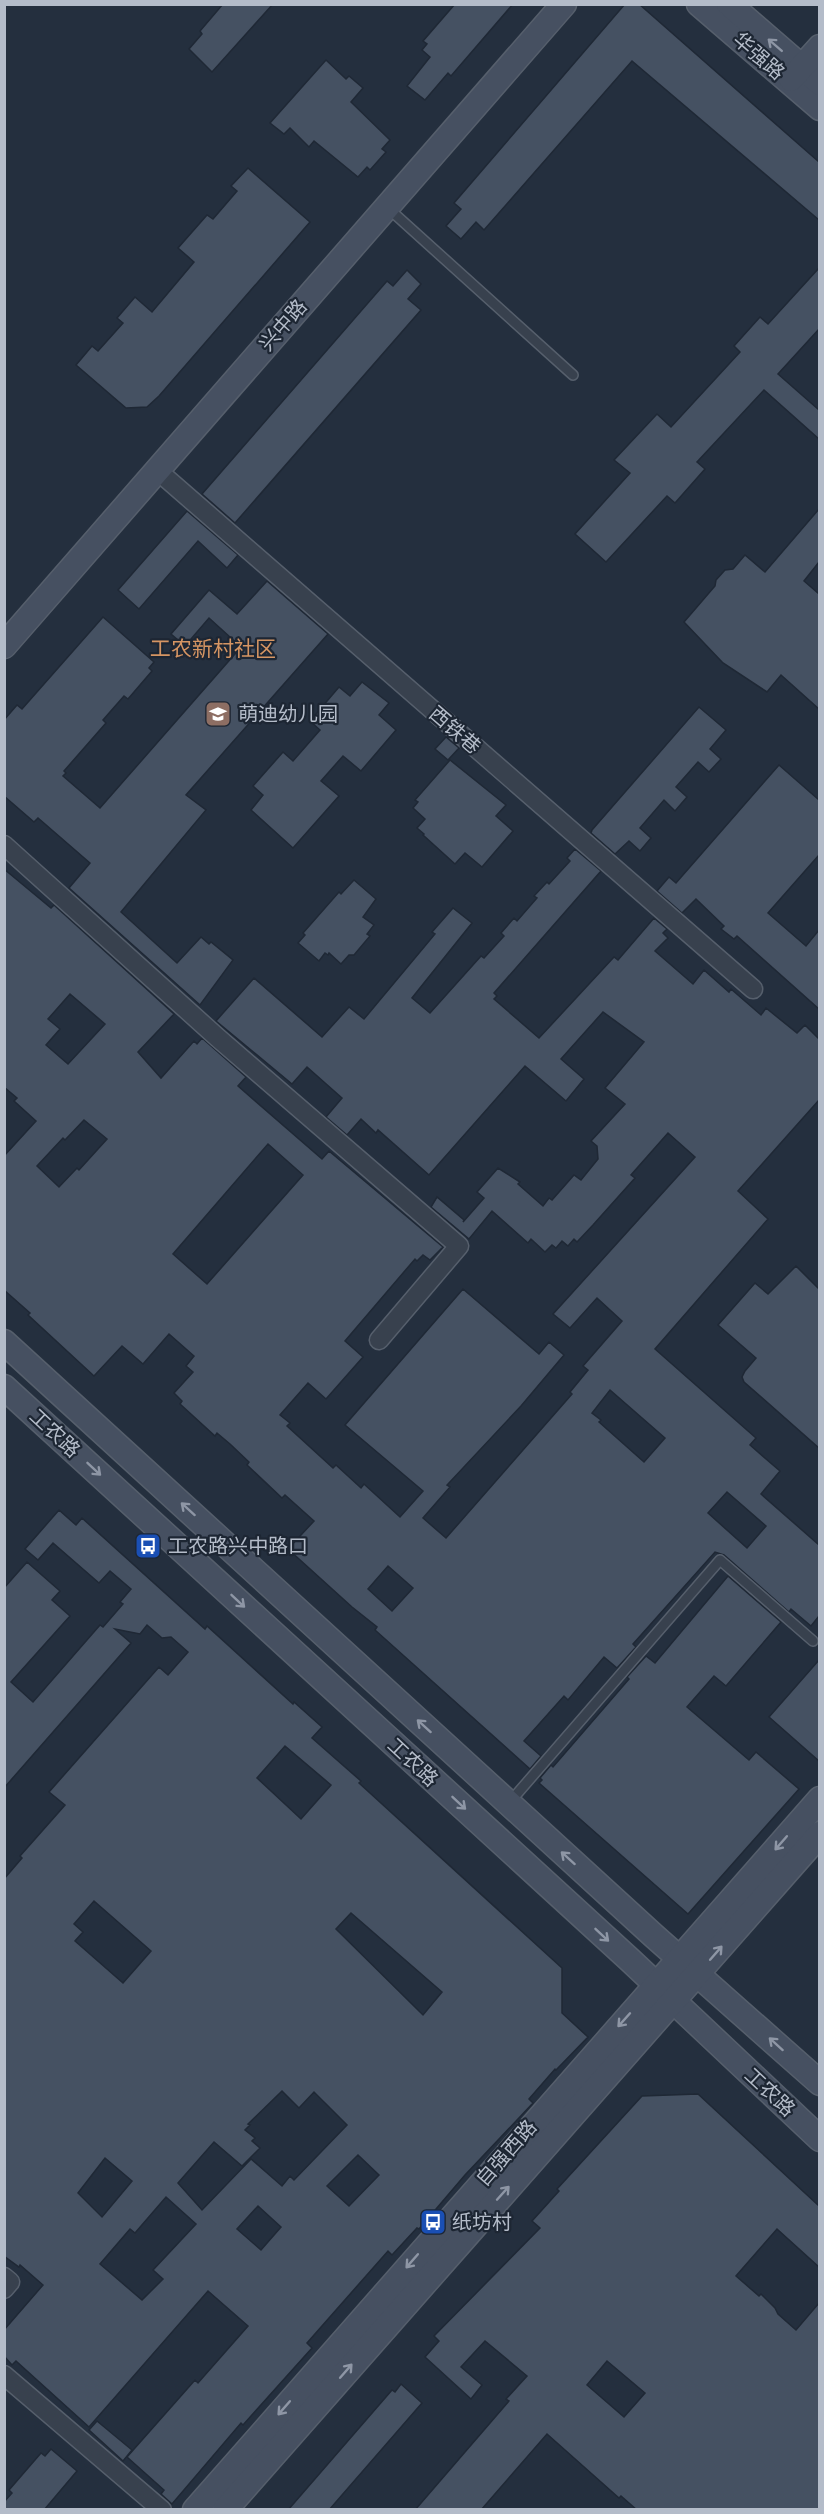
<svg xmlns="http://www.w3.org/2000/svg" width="824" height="2514" font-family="'Roboto Condensed','Noto Sans SC',sans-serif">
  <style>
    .building { fill: #455162; stroke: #1f2835; stroke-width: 1.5; fill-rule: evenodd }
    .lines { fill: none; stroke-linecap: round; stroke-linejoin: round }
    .lane-casing { stroke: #565f6c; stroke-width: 12 }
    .street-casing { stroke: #565f6c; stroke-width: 21 }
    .secondary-casing { stroke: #565f6c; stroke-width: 27 }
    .lane { stroke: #38414e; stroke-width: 9 }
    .street { stroke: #38414e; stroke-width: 18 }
    .secondary { stroke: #465061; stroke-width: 24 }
    .oneway { stroke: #8e96a5 }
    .labels { text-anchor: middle; stroke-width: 4.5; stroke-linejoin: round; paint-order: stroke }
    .street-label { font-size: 20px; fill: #b4bcc9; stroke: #1d2633 }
    .poi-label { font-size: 20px; fill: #b4bcc9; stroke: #1d2633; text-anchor: start }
    .neighbourhood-label { font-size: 21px; fill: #d59563; stroke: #1d2633 }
  </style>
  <rect width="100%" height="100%" fill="#242f3e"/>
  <!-- building -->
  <g class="building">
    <polygon points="223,4 273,4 212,72 189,49 202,34 200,31"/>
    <polygon points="455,4 513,4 451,76 448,73 425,100 407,86 430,57 422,50 427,44 423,41"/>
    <polygon points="625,4 639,4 819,162 819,220 632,61 484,230 476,222 461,239 446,226 461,209 454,203"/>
    <polygon points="326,60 346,79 349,76 363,88 351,102 390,140 382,149 386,152 370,170 367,167 358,177 314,141 309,147 290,128 284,134 270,123"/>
    <polygon points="248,168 310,222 159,396 147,407 126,408 76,365 92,346 98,351 123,323 117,318 135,297 152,312 194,262 178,248 207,215 213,219 237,191 231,186"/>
    <polygon points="819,268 819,329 778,374 819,410 819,439 764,390 697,462 705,469 675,503 667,496 606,562 575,534 630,473 614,460 657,414 671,427 740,352 734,346 760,317 768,324"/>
    <polygon points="407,270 421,284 408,299 421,310 235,523 202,494 387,281 393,286"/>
    <polygon points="819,509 819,562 804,581 819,594 819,709 781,675 767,692 723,663 684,622 715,586 716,580 725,570 733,569 745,555 765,572"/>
    <polygon points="187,511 238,555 227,568 198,541 139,609 118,590"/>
    <polygon points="267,581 328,634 186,795 206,810 121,912 177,963 201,937 209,944 211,942 233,960 200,1005 69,888 90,863 38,818 34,822 4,796 4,720 17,705 22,709 103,617 154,662 149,668 152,671 128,699 124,696 103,720 106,723 64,771 66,773 63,776 100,808 241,647 209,618 185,646 171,634 209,590 237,614"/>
    <polygon points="362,682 389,703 379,715 396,730 361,771 343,756 321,781 339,796 293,848 251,810 263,795 253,786 283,752 293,761 320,730 310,721 339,687 350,696"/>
    <polygon points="699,707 726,730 710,749 721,759 709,772 698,762 676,787 687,797 675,811 664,800 640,828 651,838 640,851 629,841 615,854 591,833 592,830"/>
    <polygon points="446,737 459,748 448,760 435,749"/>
    <polygon points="450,760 506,805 496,816 513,831 482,867 465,853 455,864 423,835 424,834 417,828 425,819 413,808 418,802 415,800"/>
    <polygon points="779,765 819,800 819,855 768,913 806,946 819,930 819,1009 737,936 734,939 721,929 724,926 696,899 682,913 657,891 669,877 676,883"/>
    <path d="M575,849L601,871L494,993L497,996L494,999L539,1038L614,957L618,960L654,918L667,929L663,933L668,938L655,951L693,984L704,970L729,992L731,989L761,1015L766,1008L797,1033L805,1025L819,1039V1100L738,1191L768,1219L655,1349L756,1438L750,1445L780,1471L761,1494L819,1545V1616L811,1626L791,1609L789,1612L724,1555L715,1552L633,1644L636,1647L617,1668L604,1657L568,1700L564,1696L524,1741L541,1756L530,1769L375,1630L377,1627L352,1607L288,1549L314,1521L285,1495L282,1498L247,1465L249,1462L230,1444L217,1433L215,1436L180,1404L182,1401L174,1393L193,1372L186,1366L194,1356L169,1334L143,1364L122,1346L94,1376L28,1315L30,1313L4,1290V1156L36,1121L14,1101L17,1098L4,1087V869L51,908L54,905L174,1014L138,1052L161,1078L194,1041L197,1044L202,1038L246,1077L238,1086L322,1159L329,1151L443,1247L430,1260L423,1255L417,1261L415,1259L345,1341L363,1357L326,1399L308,1383L280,1415L290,1423L287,1426L333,1468L336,1465L361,1488L364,1484L400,1517L423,1491L345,1425L463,1289L539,1354L549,1342L564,1355L521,1406L447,1485L450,1487L423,1518L446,1538L572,1394L570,1392L588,1370L583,1366L622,1321L597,1298L570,1328L553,1314L695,1157L668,1133L631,1175L635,1178L593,1225L577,1242L574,1239L568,1246L562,1241L556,1248L552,1245L545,1252L531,1239L528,1243L492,1211L469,1239L431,1207L437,1197L464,1220L463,1222L484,1198L477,1192L498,1168L520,1182L518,1184L543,1206L549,1198L552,1200L574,1175L581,1180L598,1159L597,1146L591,1141L625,1104L605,1088L644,1042L603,1012L561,1059L584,1079L566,1101L525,1066L429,1175L378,1130L376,1133L361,1119L347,1135L326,1117L342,1098L307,1067L292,1084L216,1021L254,978L322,1037L349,1007L364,1019L435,934L432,932L453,908L472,923L412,998L430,1013L481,956L484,958L504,936L501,933L514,918L517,921L537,898L534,896L547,882L549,884L570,861L567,858ZM70,994L105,1024L68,1064L46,1045L60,1029L48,1019ZM84,1120L107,1139L79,1170L77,1168L59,1187L37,1166L63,1138L65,1140ZM268,1144L303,1175L207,1284L173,1254ZM610,1390L665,1438L644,1462L599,1422L601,1420L592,1413ZM727,1492L766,1526L747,1548L708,1513ZM388,1566L413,1588L392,1611L368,1589Z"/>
    <polygon points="354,880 376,899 363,917 374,925 367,934 370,936 354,955 349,955 341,964 329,953 328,955 325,953 319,961 298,943 305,935 303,933 339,892 341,894"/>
    <polygon points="796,1266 819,1289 819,1448 744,1382 742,1377 745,1371 756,1358 718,1325 755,1283 768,1294"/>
    <path d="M59,1510L76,1525L82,1518L205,1629L207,1626L293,1704L294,1702L322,1727L312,1738L361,1781L359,1783L562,1968V2013L588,2037L556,2070L555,2069L529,2099L533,2103L465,2175L419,2229L417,2228L392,2255L388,2251L307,2343L312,2348L243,2425L241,2423L172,2504L161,2494L164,2490L127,2457L195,2380L198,2383L248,2326L208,2291L89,2427L16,2361L12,2365L4,2356V2330L43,2285L20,2265L19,2267L4,2256V1879L22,1858L20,1856L65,1805L49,1792L159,1667L168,1675L188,1652L171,1637L162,1638L147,1625L140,1634L115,1629L131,1643L4,1788V1588L27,1562L60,1591L52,1600L70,1616L11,1682L33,1702L100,1625L103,1627L123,1604L120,1602L131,1589L110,1571L99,1583L53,1543L38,1560L25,1549ZM285,1746L331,1785L301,1819L257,1778ZM94,1901L151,1951L123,1983L75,1941L83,1932L74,1924ZM351,1913L442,1992L423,2015L336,1929ZM282,2091L299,2108L314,2092L347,2125L294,2180L290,2176L282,2186L251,2159L202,2210L178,2183L214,2142L242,2166L260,2148L252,2141L255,2138L245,2130L250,2125L248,2124ZM358,2155L379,2175L349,2206L327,2186ZM105,2158L132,2181L102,2217L78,2193ZM166,2197L196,2224L153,2270L163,2279L142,2300L100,2264L130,2229L135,2233ZM258,2206L281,2227L261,2250L237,2229Z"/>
    <polygon points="728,1576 781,1622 726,1686 714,1676 687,1707 749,1760 756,1752 799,1789 688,1914 539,1783 542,1780 540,1778 551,1765 553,1767 629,1679 627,1677 646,1656 655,1663"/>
    <polygon points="819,1660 819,1761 769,1717"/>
    <path d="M698,2094L819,2206V2267L777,2229L736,2276L759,2296L761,2294L775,2308L778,2314L796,2330L819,2303V2510H637L621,2496L619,2498L547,2434L481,2510H415L509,2401L506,2399L527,2376L485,2341L461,2367L482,2385L471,2399L425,2357L439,2341L434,2336L540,2228L532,2221L559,2191L557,2189L642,2096ZM607,2361L645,2393L624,2417L587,2385Z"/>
    <polygon points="401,2384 422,2403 329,2510 288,2510 392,2390 395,2392"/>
    <polygon points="97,2421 132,2450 123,2461 89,2430"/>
    <polygon points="51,2449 77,2471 44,2510 4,2510 4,2502 12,2493 9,2490 41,2453 45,2456"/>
  </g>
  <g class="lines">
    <!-- lane casing -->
    <g class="lane-casing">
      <g id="lane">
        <polyline points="388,208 573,375"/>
        <polyline points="509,1803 720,1560 813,1641"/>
      </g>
    </g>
    <!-- street casing -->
    <g class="street-casing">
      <g id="street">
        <polyline points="158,471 753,989"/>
        <polyline points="4,845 218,1038 459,1246 379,1340"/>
        <polyline points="4,2277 10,2282 4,2289"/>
        <polyline points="4,2375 162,2510"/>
      </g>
    </g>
    <!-- secondary casing -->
    <g class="secondary-casing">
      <g id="secondary">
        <polyline points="699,4 820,108"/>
        <polyline points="729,4 820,83"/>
        <polyline points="791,79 820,47"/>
        <polyline points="4,646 564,4"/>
        <polyline points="4,1342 654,1936 820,2083"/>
        <polyline points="4,1387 630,1960 820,2139"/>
        <polyline points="195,2510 820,1799"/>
        <polyline points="225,2510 820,1834"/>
      </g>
    </g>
    <!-- lane -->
    <use href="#lane" class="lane"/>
    <!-- street -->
    <use href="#street" class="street"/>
    <!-- secondary -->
    <use href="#secondary" class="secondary"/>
  </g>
  <!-- one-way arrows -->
  <defs><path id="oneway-shaft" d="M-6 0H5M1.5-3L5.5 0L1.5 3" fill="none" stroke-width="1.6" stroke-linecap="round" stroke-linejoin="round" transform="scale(1.5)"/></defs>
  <g class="oneway">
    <use href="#oneway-shaft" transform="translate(775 45) rotate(-139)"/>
    <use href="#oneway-shaft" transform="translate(94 1469) rotate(43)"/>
    <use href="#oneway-shaft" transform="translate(188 1509) rotate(-138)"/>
    <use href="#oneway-shaft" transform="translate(238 1601) rotate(43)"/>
    <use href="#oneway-shaft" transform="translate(424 1726) rotate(-138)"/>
    <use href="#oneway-shaft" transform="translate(459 1803) rotate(43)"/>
    <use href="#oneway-shaft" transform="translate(781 1843) rotate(131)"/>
    <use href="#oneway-shaft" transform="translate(568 1858) rotate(-138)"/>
    <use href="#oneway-shaft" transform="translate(602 1935) rotate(43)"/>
    <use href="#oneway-shaft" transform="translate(716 1953) rotate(-49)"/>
    <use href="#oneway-shaft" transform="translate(624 2020) rotate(132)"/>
    <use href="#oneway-shaft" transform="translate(776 2044) rotate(-138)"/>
    <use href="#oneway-shaft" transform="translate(503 2193) rotate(-48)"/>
    <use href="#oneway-shaft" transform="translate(412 2261) rotate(131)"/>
    <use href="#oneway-shaft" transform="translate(346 2371) rotate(-49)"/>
    <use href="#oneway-shaft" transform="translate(284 2408) rotate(131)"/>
  </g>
  <!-- icons -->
  <defs>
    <g id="school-square" transform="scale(1.35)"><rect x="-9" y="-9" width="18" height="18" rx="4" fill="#8d6e63" stroke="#1d2633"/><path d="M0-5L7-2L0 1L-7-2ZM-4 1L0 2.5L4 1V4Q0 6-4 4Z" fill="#fff"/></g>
    <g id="bus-square" transform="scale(1.35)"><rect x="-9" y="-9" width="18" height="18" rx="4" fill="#1a4fb4" stroke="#1d2633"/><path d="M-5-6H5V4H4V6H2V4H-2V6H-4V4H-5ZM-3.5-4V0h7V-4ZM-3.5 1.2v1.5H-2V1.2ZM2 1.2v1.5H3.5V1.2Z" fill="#fff"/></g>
  </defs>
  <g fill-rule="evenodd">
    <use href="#school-square" x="218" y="714"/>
    <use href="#bus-square" x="148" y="1546"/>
    <use href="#bus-square" x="433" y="2222"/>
  </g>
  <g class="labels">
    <!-- street labels -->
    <g class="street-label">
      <text transform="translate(759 56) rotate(41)" y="7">华强路</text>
      <text transform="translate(283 325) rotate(-49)" y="7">兴中路</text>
      <text transform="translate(455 730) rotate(41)" y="7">西铁巷</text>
      <text transform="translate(55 1433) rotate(43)" y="7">工农路</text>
      <text transform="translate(413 1762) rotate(43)" y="7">工农路</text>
      <text transform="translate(770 2092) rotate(43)" y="7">工农路</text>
      <text transform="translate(506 2153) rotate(-49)" y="7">自强西路</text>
    </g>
    <!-- poi labels -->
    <g class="poi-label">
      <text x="238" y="721">萌迪幼儿园</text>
      <text x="168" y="1553">工农路兴中路口</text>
      <text x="452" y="2229">纸坊村</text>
    </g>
    <!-- neighbourhood labels -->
    <g class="neighbourhood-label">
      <text x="213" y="656">工农新村社区</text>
    </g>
  </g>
  <!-- border -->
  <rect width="824" height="2514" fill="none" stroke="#b4bcc9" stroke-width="12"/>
</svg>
